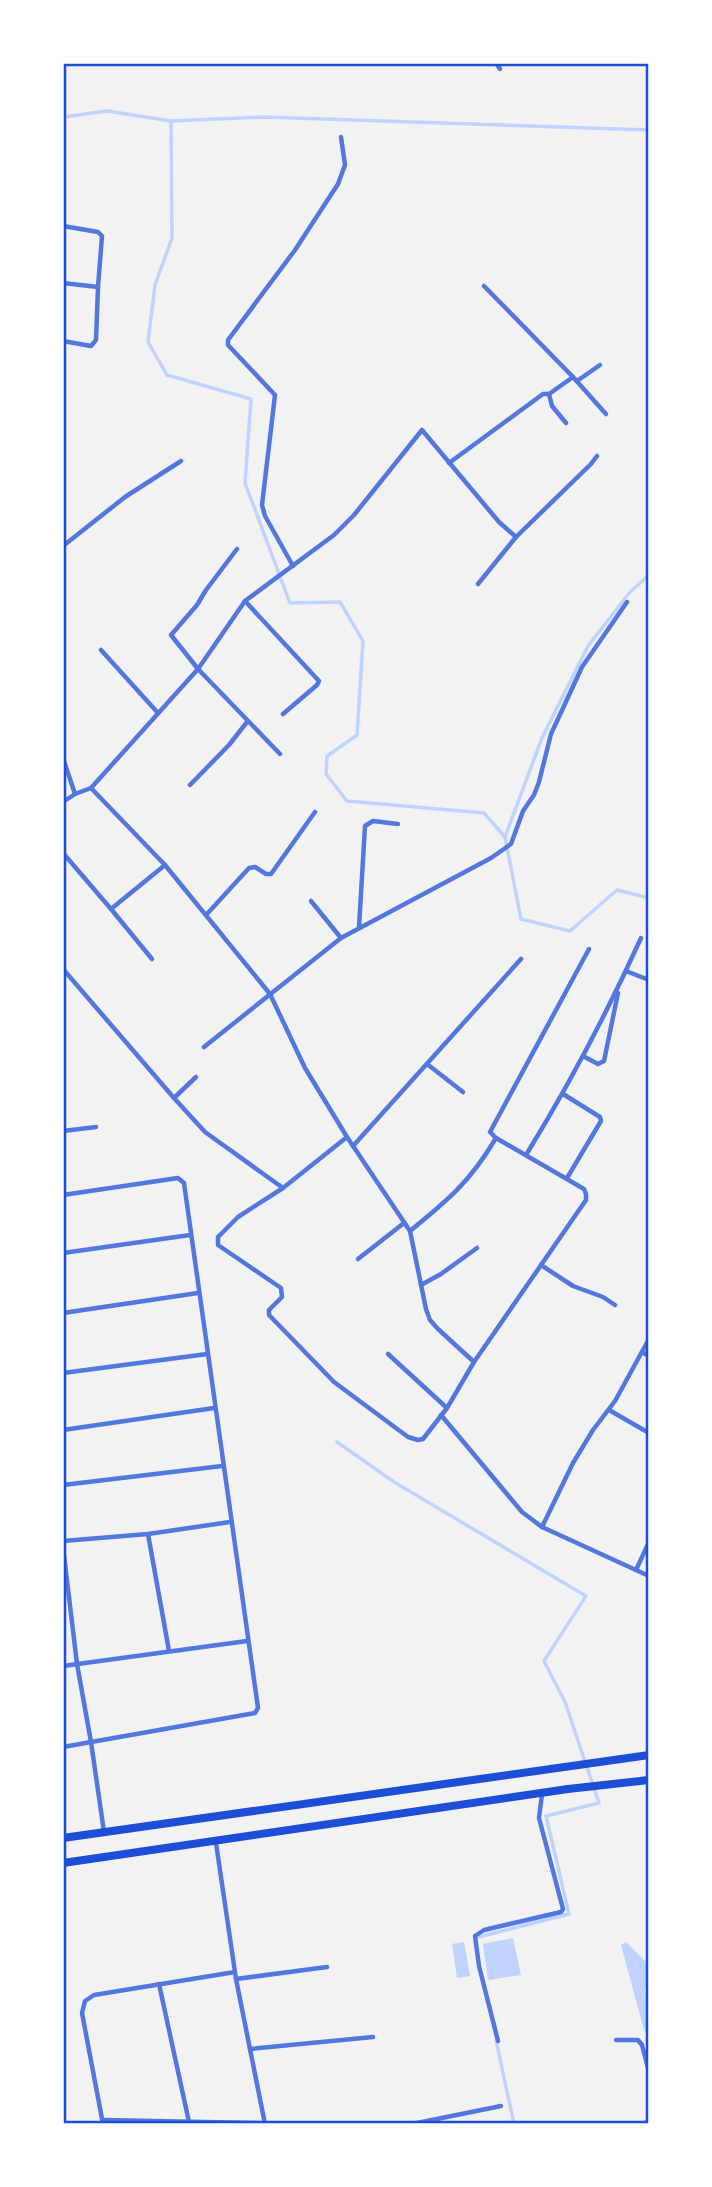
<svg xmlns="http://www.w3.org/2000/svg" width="712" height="2187" font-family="'Nunito Sans',sans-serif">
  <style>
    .water { fill: #bfd3fe }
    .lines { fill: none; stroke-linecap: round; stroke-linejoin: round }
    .stream { stroke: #bfd3fe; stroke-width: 3.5 }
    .minor { stroke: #5277de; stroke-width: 4.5 }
    .trunk { stroke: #1d4ed8; stroke-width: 8 }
    .neatline { fill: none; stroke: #1d4ed8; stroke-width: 2.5 }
  </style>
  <rect width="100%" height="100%" fill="#f2f2f2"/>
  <!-- water -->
  <g class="water">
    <polygon points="513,1938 521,1975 488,1980 483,1944"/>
    <polygon points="464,1942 470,1976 457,1978 452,1944"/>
    <polygon points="626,1942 649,1965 649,1984 645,1990 649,2012 649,2038 644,2030 621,1945"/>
  </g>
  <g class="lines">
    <!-- stream -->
    <g class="stream">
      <polyline points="63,117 107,111 171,121 264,117 649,130"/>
      <polyline points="171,121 172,238 155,285 148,342 167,375 251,399 245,483 290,603 340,602 363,641 357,735 327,756 326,774 347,801 484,813 505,837 521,919 570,931 617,890 649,898"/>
      <polyline points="505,837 542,738 588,646 630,592 649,575"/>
      <polyline points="337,1442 394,1482 586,1596 544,1661 565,1702 599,1803 546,1816 569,1914 475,1938 476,1940"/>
      <polyline points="496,2040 514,2124"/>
    </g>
    <!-- minor -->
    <g class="minor">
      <polyline points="496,63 500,69"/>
      <polyline points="63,226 98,232 102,236 98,287 96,340 91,346 63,341"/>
      <polyline points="63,283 98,287"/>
      <polyline points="484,286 573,377 549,394"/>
      <polyline points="573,377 606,414"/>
      <polyline points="577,381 600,365"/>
      <polyline points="449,463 543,394 549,394 552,406 566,423"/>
      <polyline points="516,537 591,464 597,456"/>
      <polyline points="63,546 125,497 181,461"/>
      <polyline points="237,549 206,590 197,605 171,635 198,669 280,754"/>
      <polyline points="293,566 265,516 262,505 275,395 228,345 228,340 295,250 338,184 345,165 341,137"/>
      <polyline points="245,601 319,681 317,685 283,714"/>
      <polyline points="101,650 158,713"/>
      <polyline points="63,758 75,794"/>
      <polyline points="190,785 229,745 247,722"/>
      <polyline points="91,788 165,865 270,994 305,1068 347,1137 410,1231 426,1309 430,1320 438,1329 474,1362"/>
      <polyline points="63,802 75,794 91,788 198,669 245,601 334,535 354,515 422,430 499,522 516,537 478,584"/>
      <polyline points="63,853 111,909 165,865"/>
      <polyline points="311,901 341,938"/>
      <polyline points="111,909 152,959"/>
      <polyline points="207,914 249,868 255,867 266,874 271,874 315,812"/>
      <polyline points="359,927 365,826 373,821 398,824"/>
      <polyline points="63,969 174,1098 196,1077"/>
      <polyline points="626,971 649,980"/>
      <polyline points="204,1047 341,938 491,858 511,844 523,811 534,795 539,782 551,734 582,667 627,602"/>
      <polyline points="583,1056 598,1064 604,1061 618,993"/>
      <polyline points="427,1064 463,1092"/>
      <polyline points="563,1094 600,1117 601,1121 567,1178"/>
      <polyline points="174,1098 205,1132 283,1188"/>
      <polyline points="63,1131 96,1127"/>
      <polyline points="347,1137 283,1188 238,1217 218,1237 218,1245 281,1288 282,1297 269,1310 269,1315 334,1382 408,1437 418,1440 423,1439 447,1408 474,1362 586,1200 586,1194 584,1189 496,1138 490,1132 589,949"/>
      <polyline points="353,1146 521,959"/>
      <path d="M526,1155C569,1085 607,1013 641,938"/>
      <polyline points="63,1195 178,1178 184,1183 258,1708 255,1713 63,1747"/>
      <path d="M410,1231C448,1200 470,1182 496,1138"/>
      <polyline points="63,1253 190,1235"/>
      <polyline points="358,1259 404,1223"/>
      <polyline points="541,1265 573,1286 603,1297 615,1305"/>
      <polyline points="421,1285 441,1274 477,1248"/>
      <polyline points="63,1313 198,1293"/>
      <polyline points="642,1352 649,1356"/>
      <polyline points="388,1354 447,1408"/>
      <polyline points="63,1373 207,1354"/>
      <polyline points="609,1410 649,1433"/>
      <polyline points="441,1415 522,1512 542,1527 649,1576"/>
      <polyline points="63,1430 214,1408"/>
      <polyline points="63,1485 222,1466"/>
      <polyline points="542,1527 573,1463 593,1430 615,1401 649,1339"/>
      <polyline points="148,1534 169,1651"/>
      <polyline points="63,1541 148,1534 230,1522"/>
      <polyline points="63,1547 77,1664 91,1742 104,1832"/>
      <polyline points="636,1570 649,1542"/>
      <polyline points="63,1666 247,1641"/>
      <polyline points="216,1843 236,1979 265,2124"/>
      <polyline points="236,1979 327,1967"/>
      <polyline points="159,1984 189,2122"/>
      <polyline points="616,2040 638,2040 642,2045 649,2072"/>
      <polyline points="498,2041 479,1966 475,1936 484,1930 561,1912 563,1909 539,1818 542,1794"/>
      <polyline points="250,2049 373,2037"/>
      <polyline points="103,2120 301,2124"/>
      <polyline points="103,2124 82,2013 85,2001 94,1995 235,1972"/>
      <polyline points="412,2124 501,2106"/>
      <polyline points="644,2124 649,2120"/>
    </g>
    <!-- trunk -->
    <g class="trunk">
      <polyline points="63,1838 649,1755"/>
      <polyline points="63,1863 568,1789 649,1780"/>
    </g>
  </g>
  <!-- border -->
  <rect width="712" height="2187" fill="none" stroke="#ffffff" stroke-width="130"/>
  <rect x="65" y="65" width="582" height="2057" class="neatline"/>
</svg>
